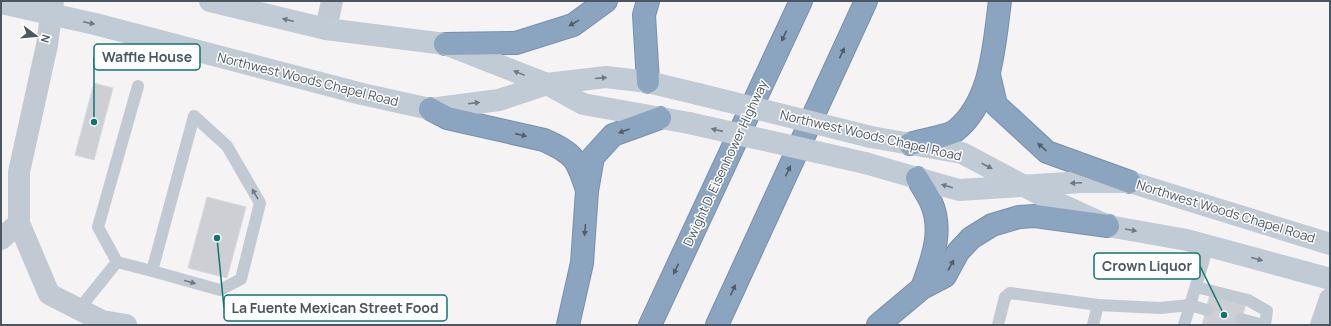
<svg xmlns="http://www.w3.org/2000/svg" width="1331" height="326" font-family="Manrope,sans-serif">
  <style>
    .building { fill: #cdcfd5; stroke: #d7d9de }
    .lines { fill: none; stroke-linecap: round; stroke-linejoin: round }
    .highway-casing { stroke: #7690ad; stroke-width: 24 }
    .lane { stroke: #c1cad2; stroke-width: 12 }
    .street { stroke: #c1cad2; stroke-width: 22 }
    .secondary { stroke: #c1cbd6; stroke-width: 22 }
    .highway { stroke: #8ba5c1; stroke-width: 22 }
    .secondary-bridge { stroke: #c1cbd6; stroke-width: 22 }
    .oneway { fill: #6e7984 }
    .oneway2 { fill: #505e6b }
    .oneway3 { fill: #6e7983 }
    .labels { text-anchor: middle; stroke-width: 3; stroke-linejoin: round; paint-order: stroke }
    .street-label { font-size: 13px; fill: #4a5661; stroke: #fff }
    .leader { fill: none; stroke: #0f766e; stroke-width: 1.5 }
    .callout-dot { fill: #0f766e; stroke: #fff; stroke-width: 1.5 }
    .callout { fill: #fff; stroke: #0f766e; stroke-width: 1.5 }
    .callout-label { font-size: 14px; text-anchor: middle; font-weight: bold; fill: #4a5661 }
  </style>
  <rect width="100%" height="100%" fill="#f5f3f3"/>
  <!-- building -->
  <g class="building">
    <polygon points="94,83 113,88 94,160 75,155"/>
    <polygon points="207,197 246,207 227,278 188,268"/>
    <polygon points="1210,294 1246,304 1240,325 1202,325"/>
  </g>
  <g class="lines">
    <!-- highway casing -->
    <g class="highway-casing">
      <g id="highway">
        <polyline points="445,44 516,43 573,25 606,1"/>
        <polyline points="989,75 996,105 1047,152 1130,182"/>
        <polyline points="648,82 644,15 648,1"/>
        <path d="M430,109L447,118L544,140C575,154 577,159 587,190"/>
        <path d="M910,144C919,141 948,136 955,131C992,102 994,45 1000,1"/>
        <path d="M917,178C922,186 927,194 931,202C944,231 932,260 922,288"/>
        <polyline points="568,325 582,263 587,191 593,157 613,135 660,118"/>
        <polyline points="650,325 801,1"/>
        <polyline points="717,325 866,1"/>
        <polyline points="878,325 922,288 945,276 958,252 971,238 992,225 1019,217 1035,216 1108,226"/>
      </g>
    </g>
    <!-- lane -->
    <g class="lane">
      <polyline points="117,262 152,271 194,116 227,146 260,203 241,279 220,290 152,271"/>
      <polyline points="1196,287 1248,300 1267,311 1265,325"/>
      <polyline points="79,309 117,262 98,227 138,86"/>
      <polyline points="1241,319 1263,325"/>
      <polyline points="998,325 1005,297 1010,293 1098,305 1160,308 1190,305 1207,310"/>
      <polyline points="1093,325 1098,305"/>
      <polyline points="1184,325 1208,246"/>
    </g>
    <!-- street -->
    <g class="street">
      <polyline points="53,1 47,45 19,172 19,223 49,294 102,321 126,325"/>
      <polyline points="326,29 332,1"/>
      <polyline points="1,239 19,223"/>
      <polyline points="1321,325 1330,299"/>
    </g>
    <!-- secondary -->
    <g class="secondary">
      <polyline points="210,1 326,29 445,44 547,84 583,104 689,123"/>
      <polyline points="1,3 95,24 362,94 430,109 499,100 547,84 606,77 648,82 698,94"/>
      <polyline points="871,137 962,153 1047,198 1108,226 1187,240 1330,279"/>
      <polyline points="865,163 959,190 1082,182 1130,182 1330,244"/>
    </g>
    <!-- highway -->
    <use href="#highway" class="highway"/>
    <!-- secondary-bridge -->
    <g class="secondary-bridge">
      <polyline points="698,94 871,137"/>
      <polyline points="689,123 865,163"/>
    </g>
  </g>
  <!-- one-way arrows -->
  <defs><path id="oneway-solid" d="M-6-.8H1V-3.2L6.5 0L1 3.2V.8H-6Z"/></defs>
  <g class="oneway">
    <use href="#oneway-solid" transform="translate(288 20) rotate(-166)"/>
    <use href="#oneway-solid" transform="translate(89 23) rotate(12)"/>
    <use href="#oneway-solid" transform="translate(519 73) rotate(-158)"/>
    <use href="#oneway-solid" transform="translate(601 78) rotate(-5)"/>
    <use href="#oneway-solid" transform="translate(474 103) rotate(-7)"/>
    <use href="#oneway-solid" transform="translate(717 130) rotate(-167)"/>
    <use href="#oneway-solid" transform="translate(987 166) rotate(27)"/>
    <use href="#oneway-solid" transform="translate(1076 183) rotate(177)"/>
    <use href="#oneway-solid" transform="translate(947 186) rotate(-164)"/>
    <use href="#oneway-solid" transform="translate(1131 230) rotate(10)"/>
    <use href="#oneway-solid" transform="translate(1257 259) rotate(15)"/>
  </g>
  <g class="oneway2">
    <use href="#oneway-solid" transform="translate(574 23) rotate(151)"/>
    <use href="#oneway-solid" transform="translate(784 36) rotate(115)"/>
    <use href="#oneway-solid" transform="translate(842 53) rotate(-65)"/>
    <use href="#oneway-solid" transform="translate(624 131) rotate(160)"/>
    <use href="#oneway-solid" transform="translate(521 135) rotate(13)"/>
    <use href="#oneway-solid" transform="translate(1042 147) rotate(-139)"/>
    <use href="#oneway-solid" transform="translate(788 171) rotate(-65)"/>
    <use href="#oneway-solid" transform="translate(585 230) rotate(95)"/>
    <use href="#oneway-solid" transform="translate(951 265) rotate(-61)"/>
    <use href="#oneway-solid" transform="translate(676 269) rotate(115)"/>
    <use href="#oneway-solid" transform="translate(733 290) rotate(-65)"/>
  </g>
  <g class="oneway3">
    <use href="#oneway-solid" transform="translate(255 194) rotate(-120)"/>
    <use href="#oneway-solid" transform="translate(190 282) rotate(15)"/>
  </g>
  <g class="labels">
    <!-- street labels -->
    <g class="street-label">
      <text transform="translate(308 79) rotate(14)" y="5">Northwest Woods Chapel Road</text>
      <text transform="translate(871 135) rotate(13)" y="5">Northwest Woods Chapel Road</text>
      <text transform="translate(725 163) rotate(-65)" y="5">Dwight D. Eisenhower Highway</text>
      <text transform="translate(1226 211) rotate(17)" y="5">Northwest Woods Chapel Road</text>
    </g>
  </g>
  <!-- callouts -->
  <path class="leader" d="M94 122L94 57M1224 315L1200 266M217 238L224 308"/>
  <g class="callout-dot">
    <circle cx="94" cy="122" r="4"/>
    <circle cx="1224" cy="315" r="4"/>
    <circle cx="217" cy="238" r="4"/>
  </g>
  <g class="callout">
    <rect x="94" y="44" width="106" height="26" rx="4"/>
    <rect x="1094" y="253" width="106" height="26" rx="4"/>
    <rect x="224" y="295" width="223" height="26" rx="4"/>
  </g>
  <g class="callout-label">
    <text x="147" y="62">Waffle House</text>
    <text x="1147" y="271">Crown Liquor</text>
    <text x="335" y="313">La Fuente Mexican Street Food</text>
  </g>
  <!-- border -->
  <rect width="1331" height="326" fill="none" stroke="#4a5661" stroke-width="4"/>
  <!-- north arrow -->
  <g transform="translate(36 36) rotate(106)" stroke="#ffffff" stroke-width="3" paint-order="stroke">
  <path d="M0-3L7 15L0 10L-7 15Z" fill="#4a5661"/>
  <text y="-6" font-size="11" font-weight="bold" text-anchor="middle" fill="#4a5661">N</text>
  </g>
</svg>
